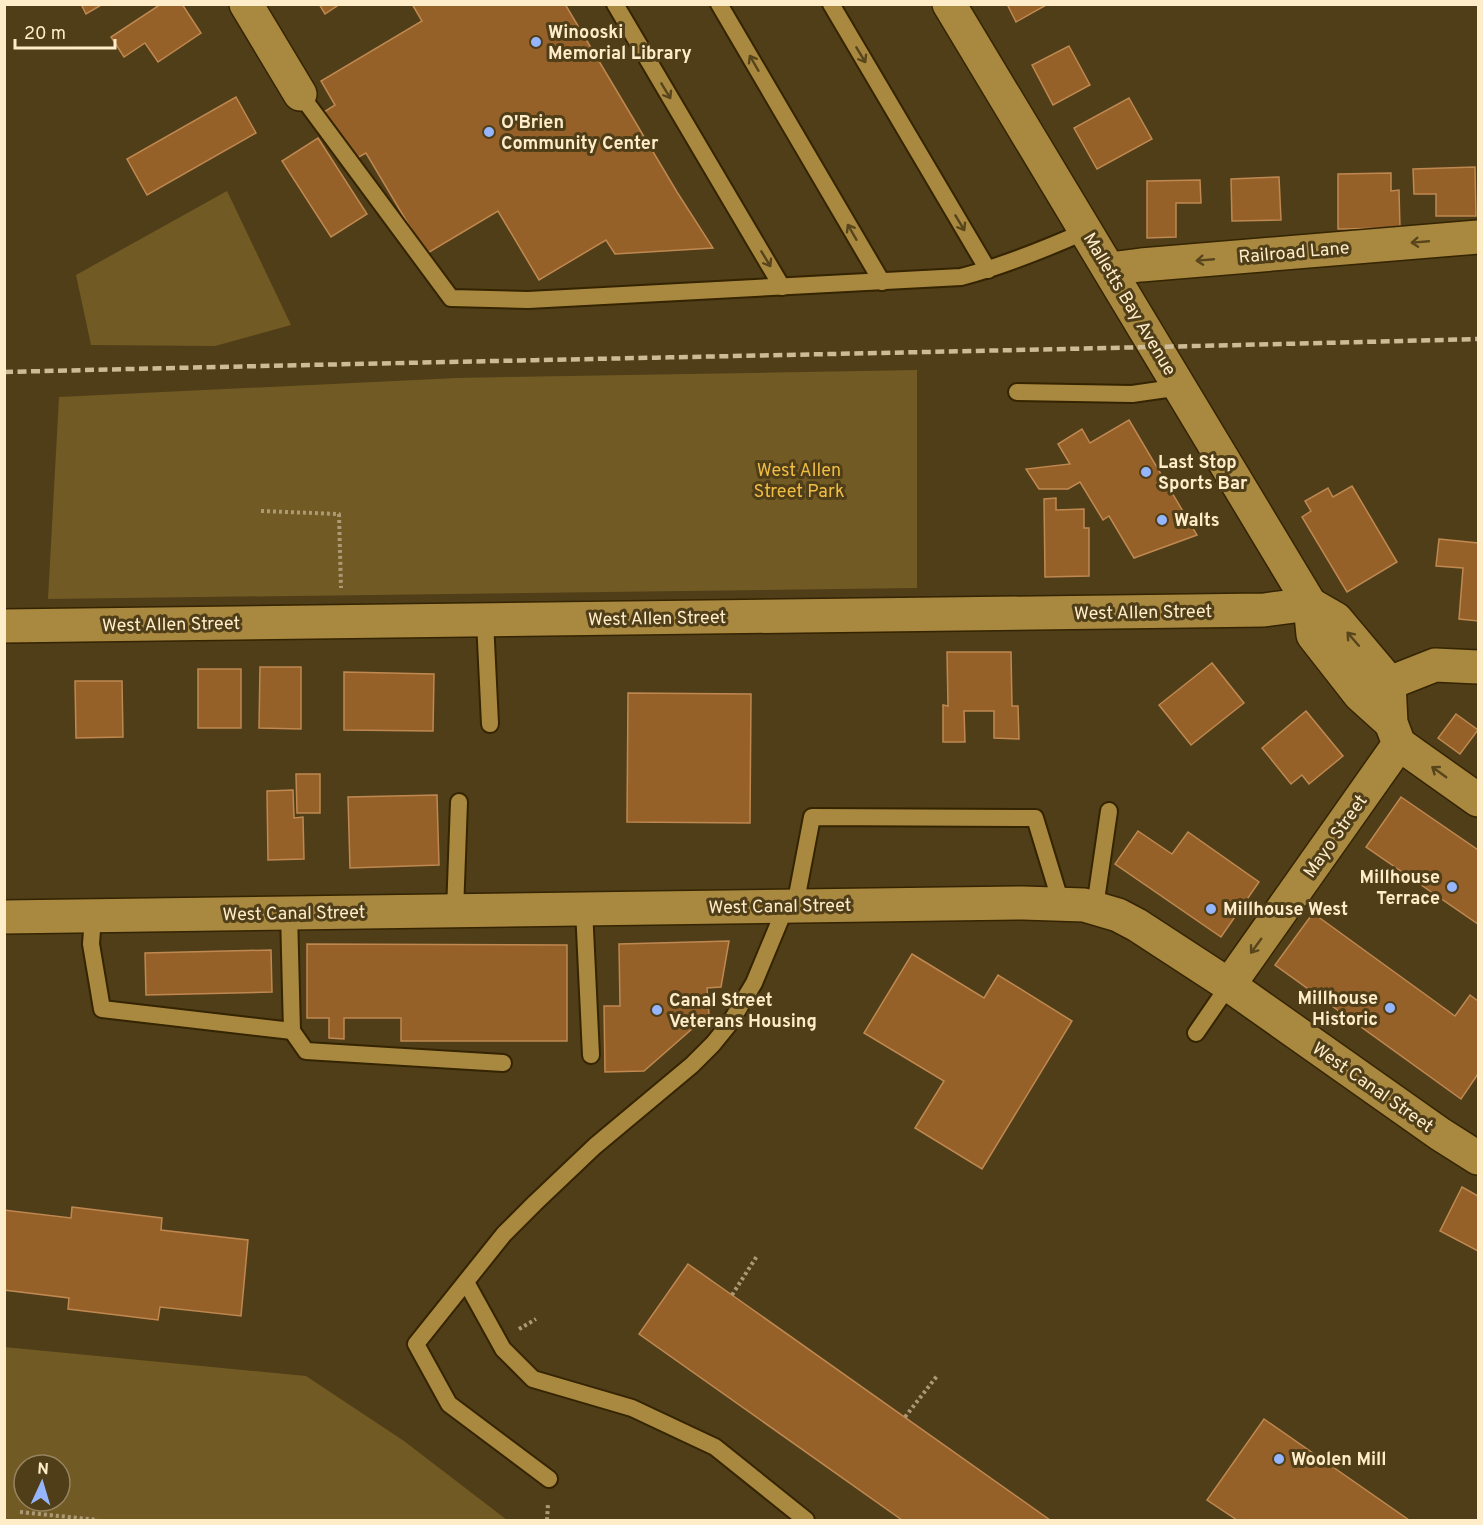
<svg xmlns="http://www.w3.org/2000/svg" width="1483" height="1525" font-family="Overpass,sans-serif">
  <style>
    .green { fill: #725a24; fill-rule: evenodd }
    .building { fill: #966129; stroke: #bf8851; stroke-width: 1.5 }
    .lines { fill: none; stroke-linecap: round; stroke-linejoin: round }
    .service-casing { stroke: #352400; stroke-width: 20 }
    .minor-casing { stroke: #352400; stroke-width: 36 }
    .tertiary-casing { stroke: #352400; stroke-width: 36 }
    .path { stroke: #ac9a76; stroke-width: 4; stroke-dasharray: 3 3; stroke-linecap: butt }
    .service { stroke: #a98840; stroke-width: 16 }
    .minor { stroke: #a98840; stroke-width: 33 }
    .tertiary { stroke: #a98840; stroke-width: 33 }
    .rail { stroke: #cdbb97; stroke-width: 4.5; stroke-dasharray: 9 4.5; stroke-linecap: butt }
    .oneway { stroke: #58451c }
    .poi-dot { fill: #95b6fd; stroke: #4f3e18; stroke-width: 2 }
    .labels { text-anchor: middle; stroke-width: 6; stroke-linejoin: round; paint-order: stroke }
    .poi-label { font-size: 18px; font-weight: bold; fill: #ffedca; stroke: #4f3e18; text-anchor: start }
    .street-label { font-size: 18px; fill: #ffedca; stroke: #4f3e18 }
    .park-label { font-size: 18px; fill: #f1be45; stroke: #4f3e18 }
  </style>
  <rect width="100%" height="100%" fill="#4f3e18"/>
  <!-- green -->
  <g class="green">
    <polygon points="227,191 291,325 215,346 91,345 76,275"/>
    <polygon points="917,370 917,588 48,599 59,397 457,378"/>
    <path d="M4,1347L306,1376L404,1441L507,1520H5ZM24,1465H60V1501H24Z"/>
  </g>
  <!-- building -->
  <g class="building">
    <polygon points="81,4 103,4 86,14"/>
    <polygon points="161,4 182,4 201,33 158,62 145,43 124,57 111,37"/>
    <polygon points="319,4 340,4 325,14"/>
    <polygon points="412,4 565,4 677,192 713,248 615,254 606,240 539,280 498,211 426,254 366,153 353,160 324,112 335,105 321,81 422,21"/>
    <polygon points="1007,4 1048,4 1016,22"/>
    <polygon points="1069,46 1090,85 1053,105 1032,65"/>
    <polygon points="236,97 256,133 147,195 127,159"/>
    <polygon points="1129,98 1152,139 1097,169 1074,128"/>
    <polygon points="318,138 367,214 331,237 282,161"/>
    <polygon points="1475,167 1476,216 1436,216 1436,194 1414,194 1413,169"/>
    <polygon points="1391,173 1391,191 1399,190 1400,228 1338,229 1338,174"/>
    <polygon points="1279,177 1281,220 1232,221 1231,179"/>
    <polygon points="1200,180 1201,203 1176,203 1176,237 1147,238 1147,181"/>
    <polygon points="1129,420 1197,535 1134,558 1109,516 1103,520 1080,482 1068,489 1039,489 1026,469 1070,464 1058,444 1082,429 1090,443"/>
    <polygon points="1352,486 1397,562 1347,592 1302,517 1311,511 1305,501 1328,488 1333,497"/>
    <polygon points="1056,498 1056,510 1084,509 1084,528 1089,528 1089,576 1045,577 1044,499"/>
    <polygon points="1439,539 1478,543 1478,621 1459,619 1463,568 1436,566"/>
    <polygon points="947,652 1011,652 1012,706 1018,706 1019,739 994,738 994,711 964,711 965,742 943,742 943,705 948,706"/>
    <polygon points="1212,663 1244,703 1191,745 1159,705"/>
    <polygon points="260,667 301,667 301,729 259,728"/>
    <rect x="198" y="669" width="43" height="59"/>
    <polygon points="344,672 434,674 433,731 344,730"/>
    <polygon points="75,681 122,681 123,737 76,738"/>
    <polygon points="628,693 751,694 750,823 627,822"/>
    <polygon points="1306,711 1343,756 1309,784 1302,775 1291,784 1262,748"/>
    <polygon points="1456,714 1478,730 1460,754 1438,738"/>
    <polygon points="296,774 320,774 320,813 297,813"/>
    <polygon points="293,790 294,818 303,817 304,859 268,860 267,791"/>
    <polygon points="437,795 439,865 350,868 348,797"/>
    <polygon points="1401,797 1478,850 1478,924 1366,847"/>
    <polygon points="1138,831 1172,854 1188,832 1259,882 1221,937 1115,864"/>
    <polygon points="1313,913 1455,1016 1470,995 1478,1001 1478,1074 1461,1099 1275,965"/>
    <polygon points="729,941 721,987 707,988 709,1014 644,1071 605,1072 604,1006 620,1006 619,944"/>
    <polygon points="307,944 567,945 567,1041 401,1041 401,1018 344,1018 344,1039 329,1038 329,1018 307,1018"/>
    <polygon points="271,950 272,992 146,995 145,953"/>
    <polygon points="912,954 984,998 998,975 1072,1021 982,1169 915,1128 944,1081 864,1033"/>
    <polygon points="1462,1187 1478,1196 1478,1251 1440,1231"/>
    <polygon points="72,1207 162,1218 161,1230 248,1240 241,1316 160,1307 158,1320 68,1309 69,1298 4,1290 4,1210 71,1218"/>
    <polygon points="688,1264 732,1295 1050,1520 902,1520 639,1334"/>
    <polygon points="1264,1419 1409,1520 1237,1520 1207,1500"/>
  </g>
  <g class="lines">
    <!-- service casing -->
    <g class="service-casing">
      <g id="service">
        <polyline points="615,4 782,287"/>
        <polyline points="719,4 882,282"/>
        <polyline points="831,4 988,270"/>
        <path d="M300,94L451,298L528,300L961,277C1004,266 1045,249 1086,231"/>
        <polyline points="1017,392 1132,394 1181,387"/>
        <polyline points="485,621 490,724"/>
        <polyline points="795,906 812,817 1035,818 1061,903"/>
        <polyline points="1095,907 1109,811"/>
        <polyline points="584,909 591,1055"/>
        <polyline points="455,911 459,802"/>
        <polyline points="93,916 91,944 102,1009 292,1031 289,913"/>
        <polyline points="292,1031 306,1051 503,1063"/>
        <polyline points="1196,1033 1229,985"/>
        <polyline points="466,1282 503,1349 533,1379 632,1408 715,1447 806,1520"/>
        <polyline points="549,1479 449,1404 416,1344 504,1234 535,1203 595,1146 692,1065 713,1044 730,1023 754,983 786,906"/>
      </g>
    </g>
    <!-- minor casing -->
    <g class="minor-casing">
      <g id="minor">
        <polyline points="246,4 300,94"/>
        <polyline points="1109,269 1141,265 1478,237"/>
        <polyline points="4,626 1264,610 1310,604"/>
        <polyline points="4,917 1023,903 1084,905 1118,915 1137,925 1229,985 1440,1134 1478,1158"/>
        <polyline points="1229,985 1399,744"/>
      </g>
    </g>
    <!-- tertiary casing -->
    <g class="tertiary-casing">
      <g id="tertiary">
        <polyline points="949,4 1310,604 1313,635 1360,695 1391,723"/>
        <polyline points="1310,604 1336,619 1389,682 1391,723 1399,744 1478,800"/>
        <polyline points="1369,691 1435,665 1478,667"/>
      </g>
    </g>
    <!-- path -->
    <g class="path">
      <polyline points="261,511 339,514 341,588"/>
      <polyline points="732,1295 757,1256"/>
      <polyline points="519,1329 536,1319"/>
      <polyline points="905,1417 937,1376"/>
      <polyline points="20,1512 98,1520"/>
      <polyline points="547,1520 548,1504"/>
    </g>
    <!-- service -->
    <use href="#service" class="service"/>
    <!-- minor -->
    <use href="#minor" class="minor"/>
    <!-- tertiary -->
    <use href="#tertiary" class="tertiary"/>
    <!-- rail -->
    <path class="rail" d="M4,372C496,360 987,352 1478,339"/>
  </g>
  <!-- one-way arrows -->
  <defs><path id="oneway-shaft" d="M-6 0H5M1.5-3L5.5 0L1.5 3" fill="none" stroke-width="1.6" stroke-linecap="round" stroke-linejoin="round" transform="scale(1.5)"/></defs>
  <g class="oneway">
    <use href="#oneway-shaft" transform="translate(861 55) rotate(59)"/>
    <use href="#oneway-shaft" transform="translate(754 63) rotate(-120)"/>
    <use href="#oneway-shaft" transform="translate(666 91) rotate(59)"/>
    <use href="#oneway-shaft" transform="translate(960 223) rotate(59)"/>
    <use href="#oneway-shaft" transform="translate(852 232) rotate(-120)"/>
    <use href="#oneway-shaft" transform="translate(1420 242) rotate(175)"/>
    <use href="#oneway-shaft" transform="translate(766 259) rotate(59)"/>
    <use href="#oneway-shaft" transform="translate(1205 260) rotate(175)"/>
    <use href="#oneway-shaft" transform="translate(1353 639) rotate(-131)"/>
    <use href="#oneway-shaft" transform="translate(1439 772) rotate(-144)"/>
    <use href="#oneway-shaft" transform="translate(1256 946) rotate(126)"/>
  </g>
  <!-- markers -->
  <g class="poi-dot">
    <circle cx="536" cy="42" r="6"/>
    <circle cx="489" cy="132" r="6"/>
    <circle cx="1146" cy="472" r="6"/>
    <circle cx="1162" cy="520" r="6"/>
    <circle cx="1452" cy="887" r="6"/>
    <circle cx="1211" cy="909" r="6"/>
    <circle cx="1390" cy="1008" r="6"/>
    <circle cx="657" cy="1010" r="6"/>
    <circle cx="1279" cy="1459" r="6"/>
  </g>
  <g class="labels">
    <!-- poi labels -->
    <g class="poi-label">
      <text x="548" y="38">Winooski<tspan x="548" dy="21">Memorial Library</tspan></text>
      <text x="501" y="128">O'Brien<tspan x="501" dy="21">Community Center</tspan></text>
      <text x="1158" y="468">Last Stop<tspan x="1158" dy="21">Sports Bar</tspan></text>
      <text x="1174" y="526">Walts</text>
      <text x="1440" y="883" text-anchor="end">Millhouse<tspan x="1440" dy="21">Terrace</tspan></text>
      <text x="1223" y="915">Millhouse West</text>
      <text x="1378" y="1004" text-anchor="end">Millhouse<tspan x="1378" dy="21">Historic</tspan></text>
      <text x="669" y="1006">Canal Street<tspan x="669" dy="21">Veterans Housing</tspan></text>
      <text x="1291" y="1465">Woolen Mill</text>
    </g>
    <!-- street labels -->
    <g class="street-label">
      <text transform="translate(1294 252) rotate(-5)" y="6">Railroad Lane</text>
      <text transform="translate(1130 304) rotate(59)" y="6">Malletts Bay Avenue</text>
      <text transform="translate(1143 612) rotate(-1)" y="6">West Allen Street</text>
      <text transform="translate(657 618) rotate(-1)" y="6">West Allen Street</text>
      <text transform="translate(171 624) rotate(-1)" y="6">West Allen Street</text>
      <text transform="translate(1335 836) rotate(-55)" y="6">Mayo Street</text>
      <text transform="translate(780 906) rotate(-1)" y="6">West Canal Street</text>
      <text transform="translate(294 913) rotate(-1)" y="6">West Canal Street</text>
      <text transform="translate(1373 1087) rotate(35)" y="6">West Canal Street</text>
    </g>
    <!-- park labels -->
    <g class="park-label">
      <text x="799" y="476">West Allen<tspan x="799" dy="21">Street Park</tspan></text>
    </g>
  </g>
  <!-- border -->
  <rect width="1483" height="1525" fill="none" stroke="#ffedca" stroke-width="12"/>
  <!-- north arrow -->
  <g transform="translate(42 1483) rotate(4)"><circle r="28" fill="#4f3e18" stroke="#95845f" stroke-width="1.5"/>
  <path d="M0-4.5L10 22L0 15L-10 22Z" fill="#95b6fd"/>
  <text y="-9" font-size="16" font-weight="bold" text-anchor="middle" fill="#ffedca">N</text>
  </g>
  <!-- scale -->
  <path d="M15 39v9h100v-9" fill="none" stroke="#ffedca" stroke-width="3"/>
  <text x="24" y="39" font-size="18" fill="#ffedca" stroke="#4f3e18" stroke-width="4.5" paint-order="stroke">20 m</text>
</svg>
